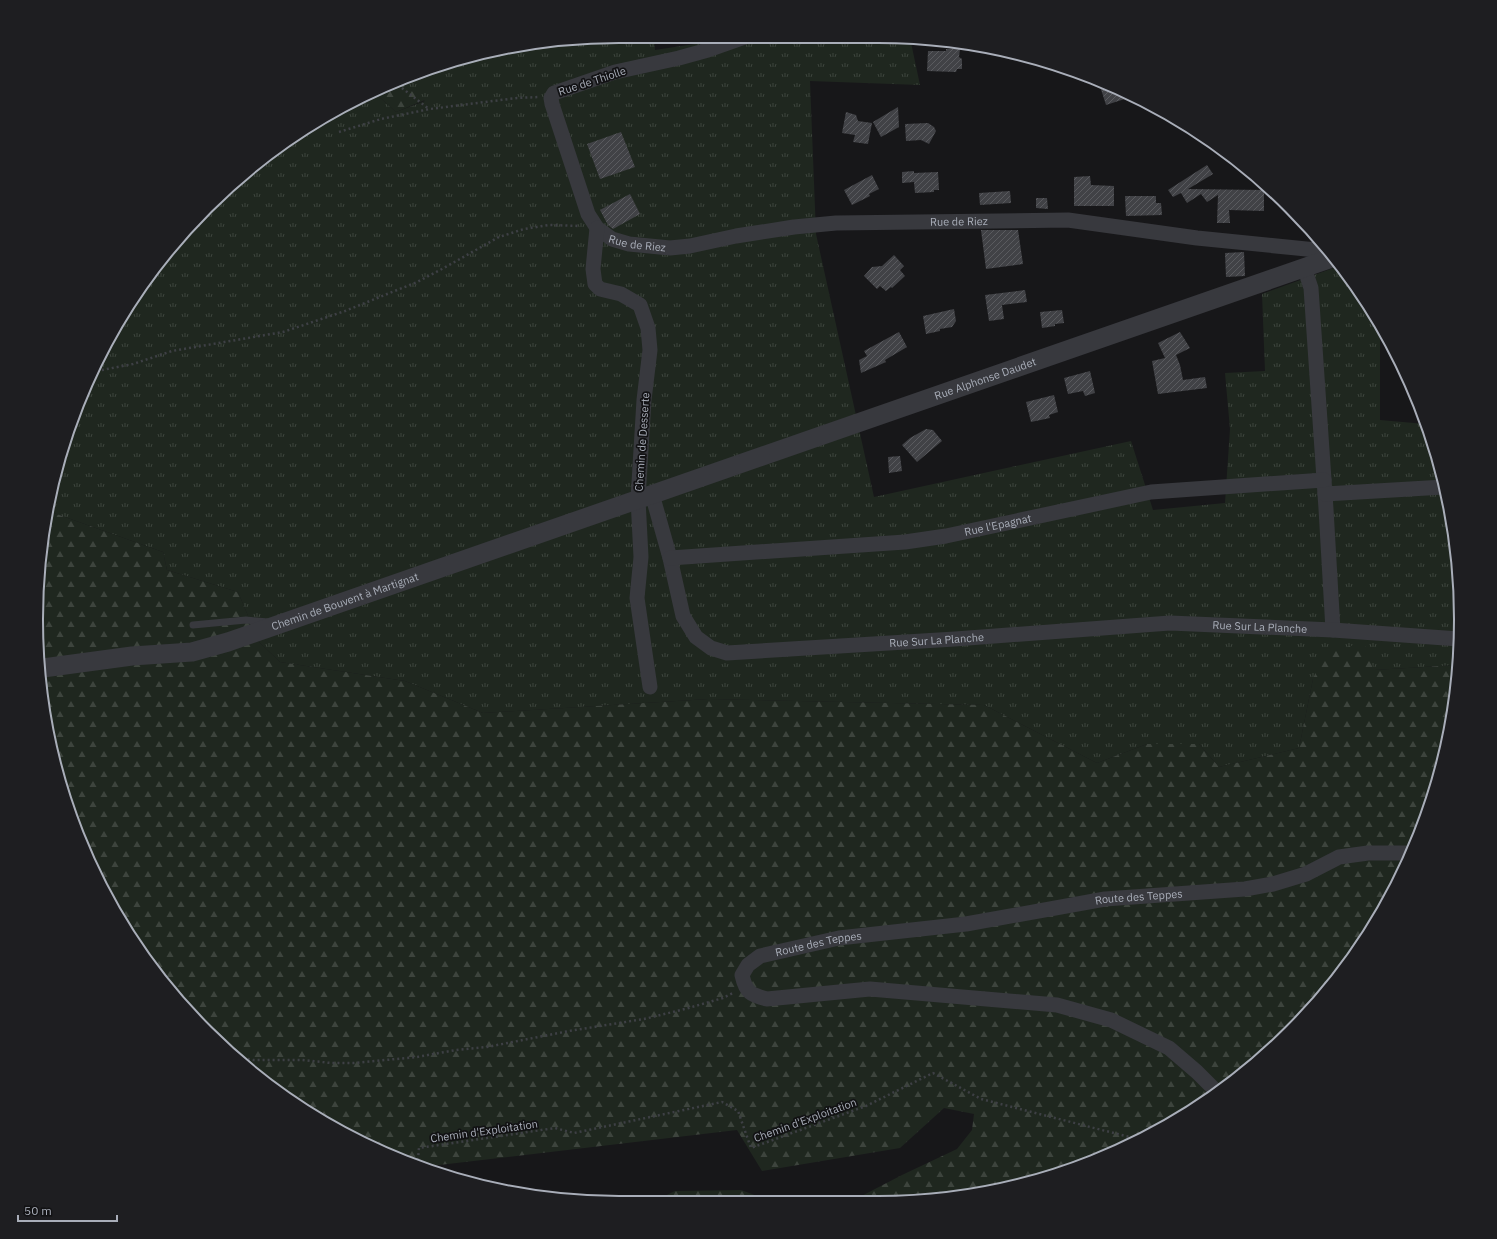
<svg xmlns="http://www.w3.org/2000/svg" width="1497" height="1239" font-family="'IBM Plex Sans',sans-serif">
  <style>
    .grass { fill: url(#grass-tufts) }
    .forest { fill: url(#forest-firs) }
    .building { fill: url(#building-hatch) }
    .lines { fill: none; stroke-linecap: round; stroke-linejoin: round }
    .path { stroke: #3e4045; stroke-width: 2.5; stroke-dasharray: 2 3; stroke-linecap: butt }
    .service { stroke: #38393e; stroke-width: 7 }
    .minor { stroke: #38393e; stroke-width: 15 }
    .tertiary { stroke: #38393e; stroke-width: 19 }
    .labels { text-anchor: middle; stroke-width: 3.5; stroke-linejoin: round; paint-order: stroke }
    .street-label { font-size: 11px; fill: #a9aeb9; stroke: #121214 }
    .rim { fill: none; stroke: #a9aeb9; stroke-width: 2 }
  </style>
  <defs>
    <pattern id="grass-tufts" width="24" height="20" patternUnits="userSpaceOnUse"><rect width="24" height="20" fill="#1f271f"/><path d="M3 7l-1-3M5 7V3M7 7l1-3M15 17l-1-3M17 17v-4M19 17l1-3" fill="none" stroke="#3d443d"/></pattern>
    <pattern id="forest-firs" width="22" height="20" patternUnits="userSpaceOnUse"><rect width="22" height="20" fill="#1f271f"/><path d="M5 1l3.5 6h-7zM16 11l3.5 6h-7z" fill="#3d443d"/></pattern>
    <pattern id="building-hatch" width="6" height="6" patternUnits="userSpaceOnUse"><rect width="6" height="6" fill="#414246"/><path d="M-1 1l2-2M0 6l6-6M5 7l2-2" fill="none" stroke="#5a5b5f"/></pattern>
  </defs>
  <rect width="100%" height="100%" fill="#171719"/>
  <!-- grass -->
  <polygon class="grass" points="619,36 654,36 655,50 741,37 910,38 920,85 810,81 816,234 874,497 1131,441 1153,510 1225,503 1230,429 1225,373 1265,371 1262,294 1339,266 1363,295 1380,327 1380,420 1425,424 1450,505 1461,619 1457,665 1374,670 1313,679 1299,748 1219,767 1199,744 1147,744 1097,763 984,705 709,699 483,713 405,681 280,662 259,642 238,592 167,570 163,552 51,512 67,432 134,296 235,181 328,114 376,94 396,112 425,101 402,84 469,56"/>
  <!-- forest -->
  <g class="forest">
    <polygon points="402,84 425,100 396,112 376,94"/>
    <polygon points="51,512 163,552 167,570 238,592 259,642 280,662 405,681 483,713 709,699 984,705 1097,763 1147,744 1199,744 1219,767 1299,748 1313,679 1323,654 1364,642 1374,670 1457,665 1450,733 1417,843 1363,943 1290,1032 1202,1105 1101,1158 992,1192 878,1203 848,1203 902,1175 957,1149 972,1130 974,1114 944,1108 900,1148 762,1171 737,1130 422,1167 328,1125 235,1058 134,944 81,843 47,733 37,581"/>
    <polygon points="741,1190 776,1203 652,1202 675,1191"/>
  </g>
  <!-- building -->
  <g class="building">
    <polygon points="946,49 960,49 959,57 962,59 962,69 957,69 956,72 927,71 928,51 946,51"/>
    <polygon points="1098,80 1101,81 1131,97 1106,105"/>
    <polygon points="898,107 899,127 881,137 873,122"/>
    <polygon points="846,112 856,115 858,121 872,123 868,144 853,142 855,135 842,133"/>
    <polygon points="928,123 934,127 936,131 929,144 921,140 906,141 905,124"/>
    <polygon points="621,132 635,167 600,179 587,144"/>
    <polygon points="1207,165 1213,174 1188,189 1264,190 1264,211 1229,210 1230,223 1217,223 1218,195 1207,202 1201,194 1187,203 1181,193 1173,197 1168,190"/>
    <polygon points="914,171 914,173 938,172 939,190 934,190 934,192 915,193 914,182 902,183 902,172"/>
    <polygon points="872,175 879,189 869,194 870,196 852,205 844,190"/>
    <polygon points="1090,176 1091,185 1114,186 1114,206 1074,206 1074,177"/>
    <polygon points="1010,191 1011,203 980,205 979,193"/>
    <polygon points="630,194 640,214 613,229 608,225 600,210"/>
    <polygon points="1125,196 1156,196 1156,203 1161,203 1162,215 1126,216"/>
    <polygon points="1036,198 1047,198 1048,209 1036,208"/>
    <polygon points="981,230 1018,230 1023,264 986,269"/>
    <polygon points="1244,252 1245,276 1226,277 1225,253"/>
    <polygon points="894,255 904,266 900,270 905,276 892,288 891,287 886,291 880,286 877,289 864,276 872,267 882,266"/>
    <polygon points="1025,290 1027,302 1002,305 1004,319 989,321 985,295"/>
    <polygon points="954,309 956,321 952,327 940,329 940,331 926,334 923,316"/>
    <polygon points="1062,310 1064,323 1055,324 1055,326 1042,328 1040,312"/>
    <polygon points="899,332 907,347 885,360 886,362 861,373 859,360 867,356 864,351"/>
    <polygon points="1180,332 1190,348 1176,355 1180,365 1183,380 1205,377 1207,388 1158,394 1152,361 1165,358 1158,343"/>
    <polygon points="1090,371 1095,393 1085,396 1083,391 1068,394 1064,378"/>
    <polygon points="1054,395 1058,412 1049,415 1050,418 1031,422 1026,402"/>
    <polygon points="926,429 933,430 942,441 917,462 902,445 910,438"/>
    <polygon points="900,456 902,471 889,473 888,457"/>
  </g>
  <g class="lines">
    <!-- path -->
    <g class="path">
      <polyline points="398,85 429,109"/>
      <polyline points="339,132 381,119 430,109 517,98 539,97"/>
      <polyline points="97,371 133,364 172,351 283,332 345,311 417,282 442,269 499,237 524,229 549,225 580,226"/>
      <polyline points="233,1056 253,1060 302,1060 331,1063 354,1063 417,1057 456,1050 487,1047 569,1031 644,1019 685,1009 723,998 733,993"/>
      <polyline points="407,1161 418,1159 419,1148 555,1128 574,1133 722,1102 738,1111 751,1148 866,1106 933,1073 981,1099 1137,1139"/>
    </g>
    <!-- service -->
    <polyline class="service" points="193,625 246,620 268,622"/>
    <!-- minor -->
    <g class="minor">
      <path id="s1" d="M745,37L708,50L679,58L615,72L554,93L551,98L552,104L588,214L597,228L612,239L629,244L670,248L690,246L736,236L794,227L836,223L1068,220L1197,238L1326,251"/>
      <polyline points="597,228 593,269 595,284 600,289 621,294 640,305 648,328 650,350 644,400 638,499 641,557 637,598 650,687"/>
      <polyline points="1304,267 1311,288 1326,509 1333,630"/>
      <path id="s2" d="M652,494L670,558L683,616L696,637L711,648L727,653L955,639L1170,623L1333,630L1459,639"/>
      <polyline points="1325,494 1444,487"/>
      <path id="s3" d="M670,558L905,542L946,536L1151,492L1324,480"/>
      <path id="s4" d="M1217,1092L1197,1072L1169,1048L1111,1020L1057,1005L870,989L767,999C751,995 746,993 742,975L748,965L760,956L839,938L966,924L1105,899L1245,889L1273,884L1306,874L1339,857L1368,853H1411"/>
    </g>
    <!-- tertiary -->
    <path class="tertiary" id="s5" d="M43,668L132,656L192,652L228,642L1332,258"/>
  </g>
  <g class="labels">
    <!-- street labels -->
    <g class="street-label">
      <text transform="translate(592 81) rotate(-18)" y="4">Rue de Thiolle</text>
      <text dy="4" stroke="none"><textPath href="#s1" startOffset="712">Rue de Riez</textPath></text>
      <text dy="4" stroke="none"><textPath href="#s1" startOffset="388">Rue de Riez</textPath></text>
      <text dy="4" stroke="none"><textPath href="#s5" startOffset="989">Rue Alphonse Daudet</textPath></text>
      <text transform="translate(642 442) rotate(-86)" y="4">Chemin de Desserte</text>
      <text dy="4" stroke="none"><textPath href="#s3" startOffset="330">Rue l'Epagnat</textPath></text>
      <text dy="4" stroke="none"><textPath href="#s5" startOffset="311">Chemin de Bouvent à Martignat</textPath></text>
      <text dy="4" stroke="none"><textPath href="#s2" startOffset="720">Rue Sur La Planche</textPath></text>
      <text dy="4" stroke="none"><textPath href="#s2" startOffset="396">Rue Sur La Planche</textPath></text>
      <text dy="4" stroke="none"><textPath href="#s4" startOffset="925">Route des Teppes</textPath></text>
      <text dy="4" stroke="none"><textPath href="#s4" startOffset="601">Route des Teppes</textPath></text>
      <text transform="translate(805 1120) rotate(-20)" y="4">Chemin d'Exploitation</text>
      <text transform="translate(484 1131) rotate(-8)" y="4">Chemin d'Exploitation</text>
    </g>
  </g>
  <!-- crop -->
  <path d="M0 0H1497V1239H0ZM619 43H878A576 576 0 0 1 1454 619V620A576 576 0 0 1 878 1196H619A576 576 0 0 1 43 620V619A576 576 0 0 1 619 43Z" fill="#1e1e21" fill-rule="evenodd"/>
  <path class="rim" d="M619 43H878A576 576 0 0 1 1454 619V620A576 576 0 0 1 878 1196H619A576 576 0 0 1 43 620V619A576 576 0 0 1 619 43Z"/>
  <!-- scale -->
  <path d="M18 1215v6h99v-6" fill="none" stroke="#a9aeb9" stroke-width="2"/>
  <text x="24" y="1215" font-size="12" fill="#a9aeb9" stroke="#121214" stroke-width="3" paint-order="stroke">50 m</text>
</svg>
